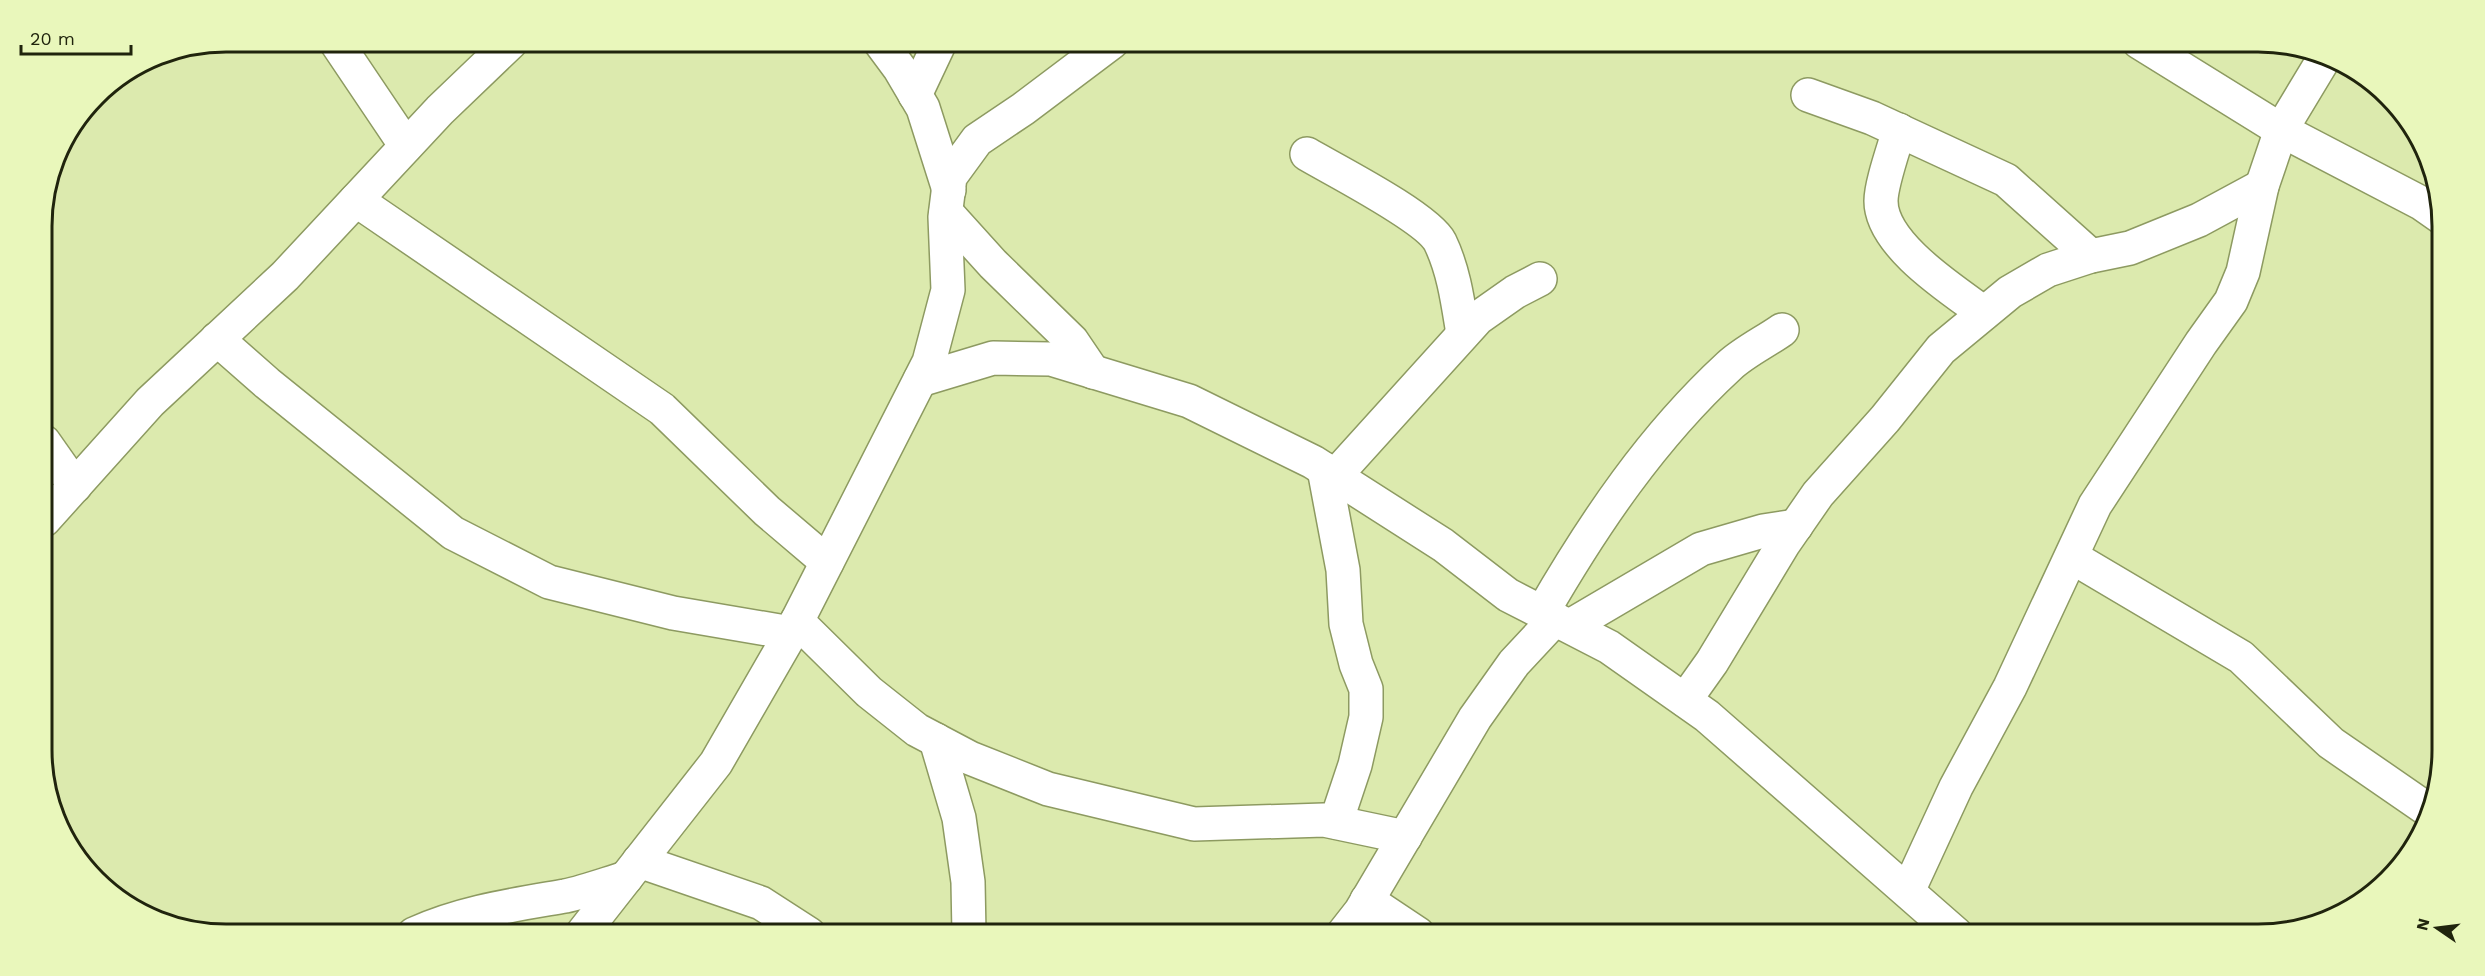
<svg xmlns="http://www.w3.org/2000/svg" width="2485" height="976" font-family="'Work Sans',sans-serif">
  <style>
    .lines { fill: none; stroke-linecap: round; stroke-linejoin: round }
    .minor-casing { stroke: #8d9a61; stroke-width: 36 }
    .minor { stroke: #fff; stroke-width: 33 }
    .rim { fill: none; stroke: #20240d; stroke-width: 3 }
  </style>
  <rect width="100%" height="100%" fill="#dceaae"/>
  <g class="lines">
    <!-- minor casing -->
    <g class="minor-casing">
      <g id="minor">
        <polyline points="336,42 406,146"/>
        <polyline points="880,42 900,69 923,108 949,190"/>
        <polyline points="2139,42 2281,130 2421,203 2441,217"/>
        <polyline points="915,95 940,42"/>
        <polyline points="1808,95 1872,118 2006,180 2091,256"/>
        <path d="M1899,130C1894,148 1881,184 1881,201C1881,245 1953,290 1984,313"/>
        <path d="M1307,154C1334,170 1427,217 1440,242C1454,271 1458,303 1463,334"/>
        <polyline points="356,200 662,409 767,511 827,562"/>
        <polyline points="946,212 993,264 1072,341 1093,372"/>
        <polyline points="217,339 267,383 453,533 549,582 673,613 791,633"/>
        <polyline points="920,380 993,358 1051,359 1189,401 1313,462 1443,545 1508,595 1609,647 1707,716 1956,934"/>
        <polyline points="44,442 75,486"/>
        <polyline points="1324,469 1343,570 1346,624 1356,664 1366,689 1366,717 1355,765 1336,822"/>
        <polyline points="1335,476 1478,318 1515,292 1540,279"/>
        <polyline points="44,520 150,402 285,276 440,110 511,42"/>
        <polyline points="2072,557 2241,657 2331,743 2431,812"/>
        <path d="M1542,613C1594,523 1652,437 1729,366C1744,352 1765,342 1782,330"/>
        <polyline points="797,621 869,692 917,730 970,758 1048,789 1194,824 1324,820 1405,837"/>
        <polyline points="1570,626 1701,549 1763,531 1796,526"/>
        <polyline points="1685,700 1712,662 1784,543 1818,494 1885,419 1941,349 2010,292 2048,270 2091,256 2130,248 2199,220 2262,186"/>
        <polyline points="936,740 959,818 968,882 969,934"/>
        <polyline points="639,861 761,903 809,934"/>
        <polyline points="1908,891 1956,787 2010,687 2095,505 2201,343 2231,301 2243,272 2262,186 2281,130 2325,57"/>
        <polyline points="1367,900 1418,934"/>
        <path d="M414,934C462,912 513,905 565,896C585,892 606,884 626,878"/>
        <polyline points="582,934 716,763 791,633 929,362 948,290 945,217 950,177 977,140 1023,109 1112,42"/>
        <polyline points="1343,934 1361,911 1475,718 1514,663 1555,619"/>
      </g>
    </g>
    <!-- minor -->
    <use href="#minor" class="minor"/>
  </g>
  <!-- crop -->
  <path d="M0 0H2485V976H0ZM226 52H2258A174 174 0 0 1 2432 226V750A174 174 0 0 1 2258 924H226A174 174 0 0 1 52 750V226A174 174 0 0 1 226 52Z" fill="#e9f7bb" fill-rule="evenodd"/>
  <path class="rim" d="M226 52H2258A174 174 0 0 1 2432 226V750A174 174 0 0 1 2258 924H226A174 174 0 0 1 52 750V226A174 174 0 0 1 226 52Z"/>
  <!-- north arrow -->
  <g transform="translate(2437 928) rotate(284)" stroke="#e9f7bb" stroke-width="4.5" paint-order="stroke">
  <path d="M0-4.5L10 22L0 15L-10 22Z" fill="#20240d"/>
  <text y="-9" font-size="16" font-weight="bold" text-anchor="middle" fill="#20240d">N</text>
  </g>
  <!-- scale -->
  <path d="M21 45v9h110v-9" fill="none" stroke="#20240d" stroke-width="3"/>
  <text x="30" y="45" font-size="18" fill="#20240d" stroke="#e9f7bb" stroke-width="4.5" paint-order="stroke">20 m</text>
</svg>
